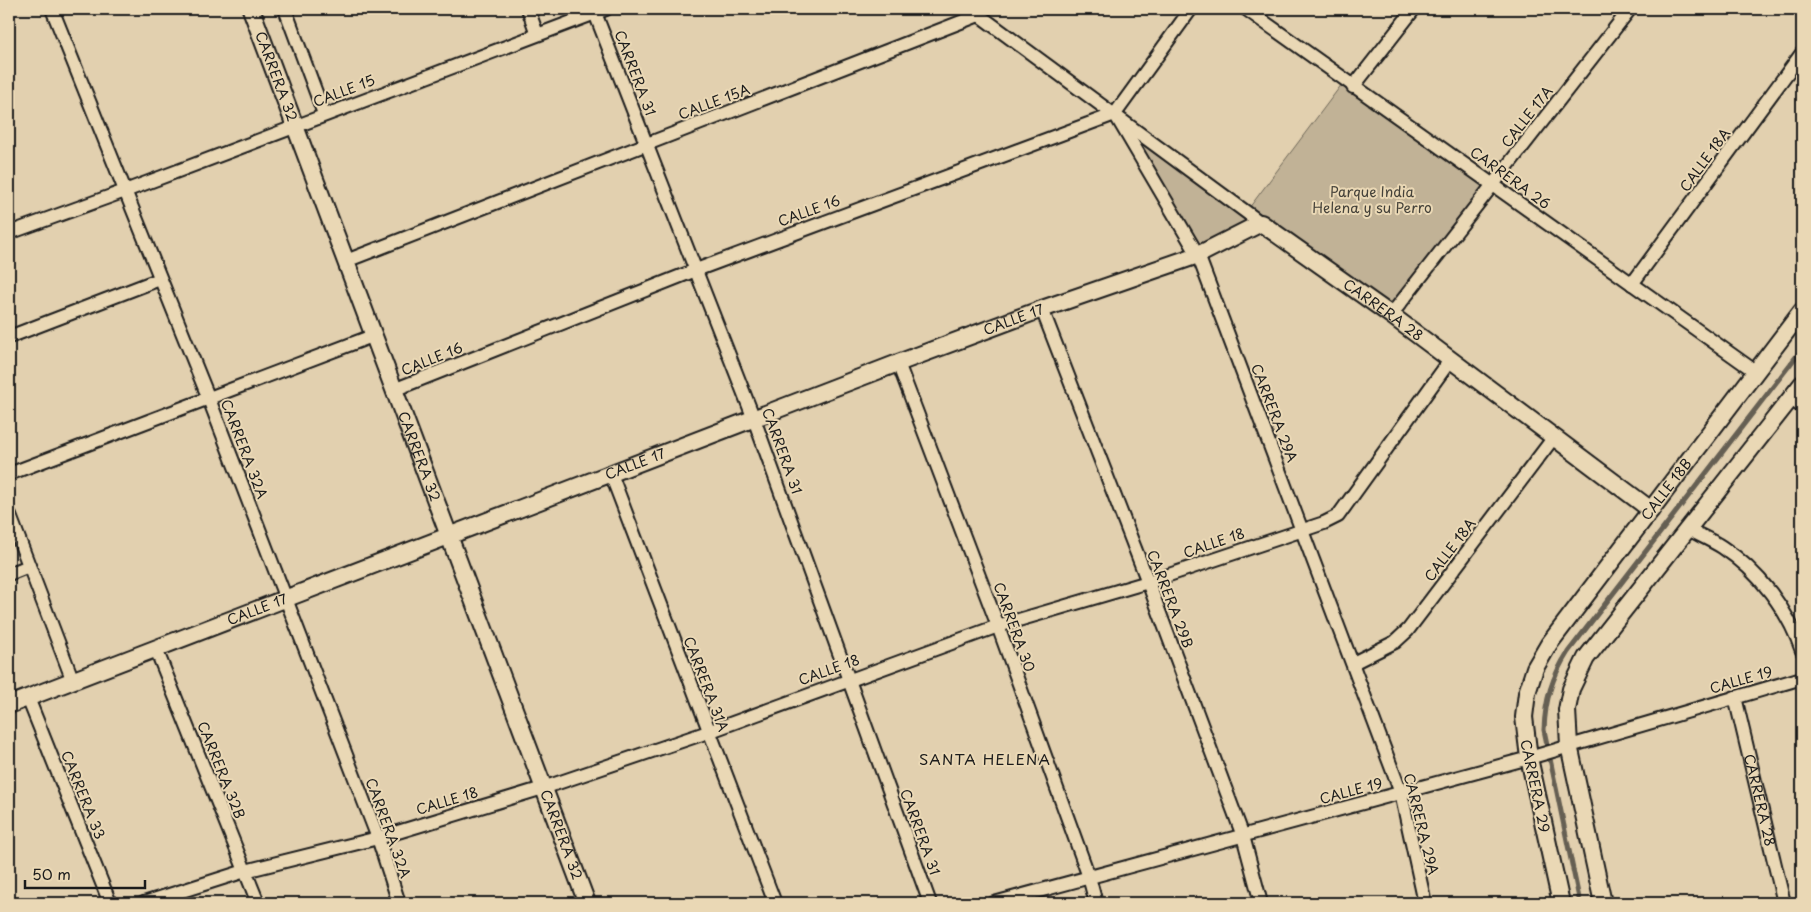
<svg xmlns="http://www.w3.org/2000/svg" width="1811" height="912" font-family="'Playpen Sans',sans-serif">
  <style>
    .green { fill: #c1b296; stroke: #6e6759 }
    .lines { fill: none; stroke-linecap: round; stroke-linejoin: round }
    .stream { stroke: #655f52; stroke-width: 5 }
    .minor-casing { stroke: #1c1c1c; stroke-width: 16 }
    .tertiary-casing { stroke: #1c1c1c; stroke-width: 20 }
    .minor { stroke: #ead8b5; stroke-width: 12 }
    .tertiary { stroke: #ead8b5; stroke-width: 16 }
    .labels { text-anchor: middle; stroke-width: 4; stroke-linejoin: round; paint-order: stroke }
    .street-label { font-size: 14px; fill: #1c1c1c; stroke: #ead8b5 }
    .park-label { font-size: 14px; fill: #45423a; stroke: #ead8b5 }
    .neighbourhood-label { font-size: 15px; letter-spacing: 1px; fill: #1c1c1c; stroke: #ead8b5 }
  </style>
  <rect width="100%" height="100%" fill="#e2d0af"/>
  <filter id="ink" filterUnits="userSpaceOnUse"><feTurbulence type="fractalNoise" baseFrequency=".02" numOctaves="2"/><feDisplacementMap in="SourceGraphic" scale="10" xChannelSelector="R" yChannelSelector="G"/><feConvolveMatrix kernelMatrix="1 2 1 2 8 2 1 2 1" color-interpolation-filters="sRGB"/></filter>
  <g filter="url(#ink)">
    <!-- green -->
    <polygon class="green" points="1345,80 1493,184 1391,315 1261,223 1198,255 1115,114 1246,212"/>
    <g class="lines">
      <!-- stream -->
      <path class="stream" d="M1580,903L1544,730C1545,700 1552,677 1568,652L1802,349"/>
      <!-- minor casing -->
      <g class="minor-casing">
        <g id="minor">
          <polyline points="52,9 209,399 378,838 399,903"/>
          <polyline points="285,9 324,114"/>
          <polyline points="528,9 537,34"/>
          <polyline points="977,9 979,15 1261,223"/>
          <polyline points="1246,9 1756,372"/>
          <polyline points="595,13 754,419 930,903"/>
          <polyline points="1353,87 1414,9"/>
          <polyline points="1115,114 1198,255 1401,793 1425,903"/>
          <polyline points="9,233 125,191 606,9"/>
          <polyline points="346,261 979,15"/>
          <polyline points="1632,284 1802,53"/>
          <polyline points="1042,309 1148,582 1243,836 1261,903"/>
          <polyline points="1391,315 1630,9"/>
          <polyline points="9,337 160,279"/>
          <polyline points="898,363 998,626 1089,877 1096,903"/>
          <polyline points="396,389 696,270 1115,114 1191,9"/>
          <polyline points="1791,398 1802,407"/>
          <polyline points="9,474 375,335"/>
          <polyline points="611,474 775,903"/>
          <polyline points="9,513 73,681"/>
          <path d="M1688,529C1699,535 1711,540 1722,547C1759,571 1788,610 1802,651"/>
          <polyline points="9,574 29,566"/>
          <polyline points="156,649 258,903"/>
          <polyline points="1353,663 1395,642 1408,630 1554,437"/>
          <path id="s1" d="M1735,697L1784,903"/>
          <polyline points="28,698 110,903"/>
          <polyline points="144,903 245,871 378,838 543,788 708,732 998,626 1148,582 1324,523 1338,516 1451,359"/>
          <polyline points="994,903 1529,758 1802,678"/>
        </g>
      </g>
      <!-- tertiary casing -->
      <g class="tertiary-casing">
        <g id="tertiary">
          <path id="s2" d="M251,9L587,903"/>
          <path id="s3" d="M9,705L898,363L1042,309L1198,255L1261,223L1391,315L1651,510"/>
          <path id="s4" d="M1561,903L1529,758L1524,717L1527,693L1535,668L1549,644L1802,311"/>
          <polyline points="1603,903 1569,745 1567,710 1571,689 1586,658 1802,384"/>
        </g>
      </g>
      <!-- minor -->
      <use href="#minor" class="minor"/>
      <!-- tertiary -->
      <use href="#tertiary" class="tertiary"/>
    </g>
  </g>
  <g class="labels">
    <!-- street labels -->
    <g class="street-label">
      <text transform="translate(635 73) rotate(69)" y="5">CARRERA 31</text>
      <text dy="5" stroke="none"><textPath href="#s2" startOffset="72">CARRERA 32</textPath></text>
      <text transform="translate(344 91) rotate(-21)" y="5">CALLE 15</text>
      <text transform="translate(714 102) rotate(-21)" y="5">CALLE 15A</text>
      <text transform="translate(1527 117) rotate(-52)" y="5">CALLE 17A</text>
      <text transform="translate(1705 160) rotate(-54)" y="5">CALLE 18A</text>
      <text transform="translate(1510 178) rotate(36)" y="5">CARRERA 26</text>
      <text transform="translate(809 211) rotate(-20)" y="5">CALLE 16</text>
      <text dy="5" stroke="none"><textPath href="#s3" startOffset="1492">CARRERA 28</textPath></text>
      <text dy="5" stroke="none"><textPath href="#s3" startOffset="1076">CALLE 17</textPath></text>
      <text transform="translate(432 359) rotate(-22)" y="5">CALLE 16</text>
      <text transform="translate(1274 413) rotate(69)" y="5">CARRERA 29A</text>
      <text transform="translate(244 449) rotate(69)" y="5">CARRERA 32A</text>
      <text transform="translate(782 451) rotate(70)" y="5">CARRERA 31</text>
      <text dy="5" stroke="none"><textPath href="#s2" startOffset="478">CARRERA 32</textPath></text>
      <text dy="5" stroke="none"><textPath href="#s3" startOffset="671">CALLE 17</textPath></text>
      <text dy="5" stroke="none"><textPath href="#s4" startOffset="462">CALLE 18B</textPath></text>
      <text transform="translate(1214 543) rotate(-19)" y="5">CALLE 18</text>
      <text transform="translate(1450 550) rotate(-53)" y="5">CALLE 18A</text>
      <text transform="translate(1170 599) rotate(69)" y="5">CARRERA 29B</text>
      <text dy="5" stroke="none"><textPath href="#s3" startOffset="266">CALLE 17</textPath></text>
      <text transform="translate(1014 627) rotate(70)" y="5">CARRERA 30</text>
      <text transform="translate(829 670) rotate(-20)" y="5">CALLE 18</text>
      <text transform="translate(1741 680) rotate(-16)" y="5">CALLE 19</text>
      <text transform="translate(706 684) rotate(69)" y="5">CARRERA 31A</text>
      <text transform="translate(221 770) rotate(68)" y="5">CARRERA 32B</text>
      <text transform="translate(1535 786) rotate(78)" y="5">CARRERA 29</text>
      <text transform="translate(1351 791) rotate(-15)" y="5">CALLE 19</text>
      <text transform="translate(83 795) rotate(68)" y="5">CARRERA 33</text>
      <text dy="5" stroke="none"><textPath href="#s1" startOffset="106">CARRERA 28</textPath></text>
      <text transform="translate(447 801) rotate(-17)" y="5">CALLE 18</text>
      <text transform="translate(1421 824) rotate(76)" y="5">CARRERA 29A</text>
      <text transform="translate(388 828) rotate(70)" y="5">CARRERA 32A</text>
      <text transform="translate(920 832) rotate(70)" y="5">CARRERA 31</text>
      <text dy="5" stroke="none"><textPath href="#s2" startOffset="882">CARRERA 32</textPath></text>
    </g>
    <!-- park labels -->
    <g class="park-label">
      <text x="1372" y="197">Parque India<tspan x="1372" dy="16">Helena y su Perro</tspan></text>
    </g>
    <!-- neighbourhood labels -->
    <g class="neighbourhood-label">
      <text x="985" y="765">SANTA HELENA</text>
    </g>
  </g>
  <!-- margin -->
  <rect width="1811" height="912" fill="none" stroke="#ead8b5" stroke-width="30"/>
  <rect x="15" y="15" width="1781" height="882" fill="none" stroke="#1c1c1c" stroke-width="2" filter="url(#ink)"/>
  <!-- scale -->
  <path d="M25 880v8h120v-8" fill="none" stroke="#1c1c1c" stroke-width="2.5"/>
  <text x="32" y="880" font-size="15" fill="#1c1c1c" stroke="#ead8b5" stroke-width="4" paint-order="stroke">50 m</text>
</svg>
